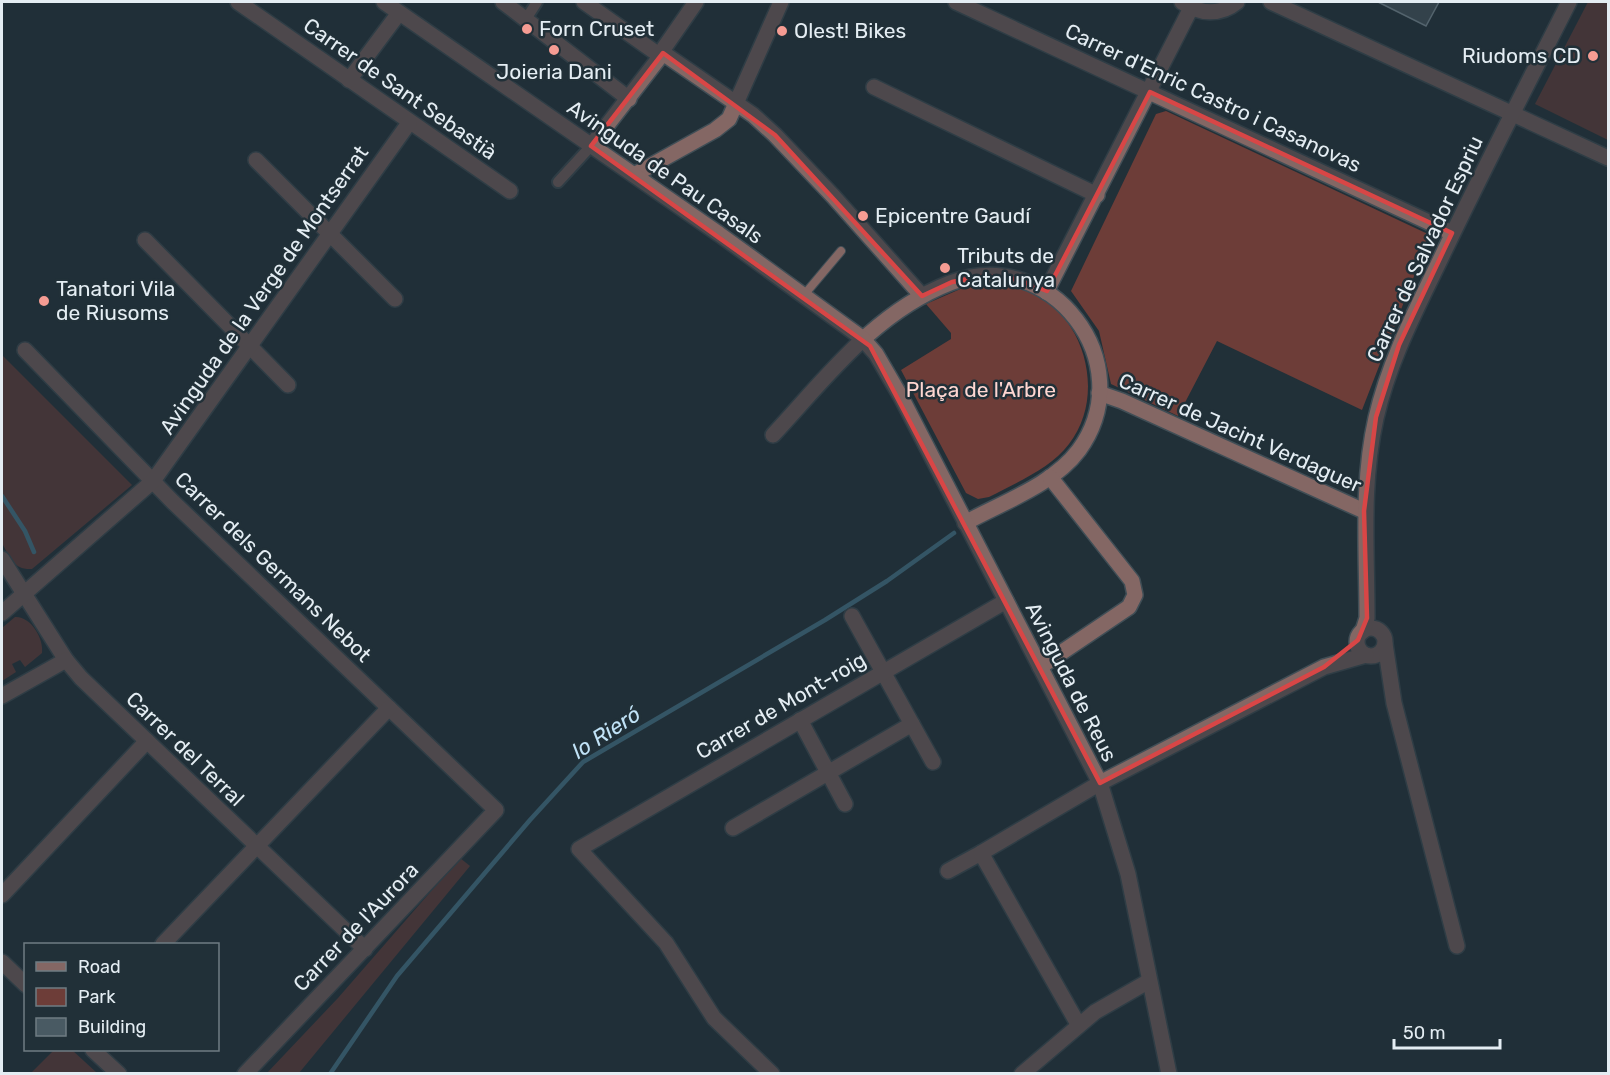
<svg xmlns="http://www.w3.org/2000/svg" width="1610" height="1075" font-family="Rubik,sans-serif">
  <style>
    .green { fill: #6d3d38 }
    .lines { fill: none; stroke-linecap: round; stroke-linejoin: round }
    .stream { stroke: #4d839b; stroke-width: 4.5 }
    .building { fill: #495a63; stroke: #91a3ad; stroke-width: 1.5 }
    .service-casing { stroke: #404e56; stroke-width: 10 }
    .pedestrian-casing { stroke: #404e56; stroke-width: 14 }
    .minor-casing { stroke: #404e56; stroke-width: 18 }
    .tertiary-casing { stroke: #404e56; stroke-width: 18 }
    .service { stroke: #846764; stroke-width: 8 }
    .pedestrian { stroke: #846764; stroke-width: 10 }
    .minor { stroke: #846764; stroke-width: 15 }
    .tertiary { stroke: #846764; stroke-width: 15 }
    .marked { fill: none; stroke: #d84646; stroke-width: 4.5; stroke-linejoin: round }
    .poi-dot { fill: #f59c93; stroke: #213038; stroke-width: 2 }
    .labels { text-anchor: middle; stroke-width: 5; stroke-linejoin: round; paint-order: stroke }
    .poi-label { font-size: 21px; fill: #e4edf3; stroke: #213038; text-anchor: start }
    .street-label { font-size: 21px; fill: #e4edf3; stroke: #213038 }
    .park-label { font-size: 21px; fill: #fed6d1; stroke: #213038 }
    .water-label { font-size: 22px; font-style: italic; fill: #c1e3f7; stroke: #213038 }
  </style>
  <rect width="100%" height="100%" fill="#213038"/>
  <!-- green -->
  <g class="green">
    <polygon points="1588,2 1608,2 1608,140 1535,104"/>
    <polygon points="1166,111 1430,235 1362,410 1217,341 1178,416 1111,384 1099,331 1071,291 1156,114"/>
    <path d="M1002,283C1009,285 1017,286 1024,289C1084,310 1108,394 1069,444C1050,469 1017,482 989,497L978,499L966,493L901,370L951,339V333L926,304L965,287Z"/>
    <path d="M2,355L132,485L32,569C14,570 10,558 2,543Z"/>
    <path d="M15,617C31,616 44,639 42,653L25,667L20,660L12,664L16,672L2,681V628Z"/>
    <polygon points="460,858 470,866 299,1073 267,1073 338,998"/>
    <polygon points="54,1050 72,1050 97,1073 31,1073"/>
  </g>
  <g class="lines">
    <!-- stream -->
    <g class="stream">
      <polyline points="2,496 25,531 34,552"/>
      <polyline points="330,1074 397,976 530,820 583,762 825,620 887,581 954,533"/>
    </g>
  </g>
  <!-- building -->
  <polygon class="building" points="1378,2 1439,2 1426,26"/>
  <g class="lines">
    <!-- service casing -->
    <g class="service-casing">
      <polyline id="service" points="804,295 841,251"/>
    </g>
    <!-- pedestrian casing -->
    <g class="pedestrian-casing">
      <g id="pedestrian">
        <polyline points="526,19 537,2"/>
        <polyline points="558,182 591,146"/>
      </g>
    </g>
    <!-- minor casing -->
    <g class="minor-casing">
      <g id="minor">
        <polyline points="238,2 510,191"/>
        <polyline points="503,2 629,99"/>
        <polyline points="584,2 659,55 663,53 753,115 775,135 833,196 922,296"/>
        <polyline points="956,2 1452,233"/>
        <path d="M1182,2C1199,14 1220,16 1237,2"/>
        <polyline points="1271,2 1608,158"/>
        <polyline points="349,80 399,13"/>
        <polyline points="874,87 1097,195"/>
        <polyline points="591,146 663,53 664,48 696,2"/>
        <polyline points="256,160 395,299"/>
        <polyline points="634,175 715,130 729,119 781,2"/>
        <polyline points="145,240 288,385"/>
        <polyline points="1046,292 1191,8"/>
        <polyline points="25,350 173,502 496,810 245,1074"/>
        <polyline points="1099,393 1122,401 1364,511"/>
        <path d="M773,435C826,378 875,312 950,283C1051,244 1142,363 1079,450C1053,485 1003,502 965,523"/>
        <polyline points="2,559 66,660 81,678 365,949"/>
        <polyline points="2,613 153,481 409,123"/>
        <polyline points="852,616 933,762"/>
        <circle cx="1371" cy="642" r="14"/>
        <path d="M1363,631L1367,618C1367,550 1361,484 1376,418C1389,361 1416,310 1441,258C1482,172 1526,87 1569,2"/>
        <polyline points="1385,644 1394,703 1457,946"/>
        <polyline points="1040,667 1129,607 1135,595 1132,581 1050,477"/>
        <polyline points="2,696 66,660"/>
        <polyline points="800,720 845,804"/>
        <polyline points="733,828 912,724"/>
        <polyline points="948,871 981,853"/>
        <polyline points="2,895 147,741"/>
        <polyline points="163,944 389,708"/>
        <polyline points="2,962 26,985"/>
        <polyline points="1078,1024 981,853 1100,783 1324,667 1366,655"/>
        <polyline points="93,1050 119,1074"/>
        <polyline points="772,1074 714,1018 666,943 579,849 1006,601"/>
      </g>
    </g>
    <!-- tertiary casing -->
    <g class="tertiary-casing">
      <g id="tertiary">
        <polyline points="384,2 719,234 862,338 876,354 901,397 1100,783 1128,874 1169,1074"/>
        <polyline points="1022,1074 1095,1012 1149,981"/>
      </g>
    </g>
    <!-- service -->
    <use href="#service" class="service"/>
    <!-- pedestrian -->
    <use href="#pedestrian" class="pedestrian"/>
    <!-- minor -->
    <use href="#minor" class="minor"/>
    <!-- tertiary -->
    <use href="#tertiary" class="tertiary"/>
  </g>
  <!-- marked area -->
  <path d="M0 0H1610V1075H0ZM663,53L775,135L922,296L952,282L984,276L1016,279L1047,291L1150,92L1452,233L1399,345L1376,417L1364,511L1367,618L1358,640L1324,667L1100,783L870,346L591,146Z" fill="#213038" fill-opacity=".55" fill-rule="evenodd"/>
  <path class="marked" d="M663,53L775,135L922,296L952,282L984,276L1016,279L1047,291L1150,92L1452,233L1399,345L1376,417L1364,511L1367,618L1358,640L1324,667L1100,783L870,346L591,146Z"/>
  <!-- markers -->
  <g class="poi-dot">
    <circle cx="527" cy="29" r="6"/>
    <circle cx="782" cy="31" r="6"/>
    <circle cx="554" cy="50" r="6"/>
    <circle cx="1593" cy="56" r="6"/>
    <circle cx="863" cy="216" r="6"/>
    <circle cx="945" cy="268" r="6"/>
    <circle cx="44" cy="301" r="6"/>
  </g>
  <g class="labels">
    <!-- poi labels -->
    <g class="poi-label">
      <text x="539" y="36">Forn Cruset</text>
      <text x="794" y="38">Olest! Bikes</text>
      <text x="1581" y="63" text-anchor="end">Riudoms CD</text>
      <text x="554" y="79" text-anchor="middle">Joieria Dani</text>
      <text x="875" y="223">Epicentre Gaudí</text>
      <text x="957" y="263">Tributs de<tspan x="957" dy="24">Catalunya</tspan></text>
      <text x="56" y="296">Tanatori Vila<tspan x="56" dy="24">de Riusoms</tspan></text>
    </g>
    <!-- street labels -->
    <g class="street-label">
      <text transform="translate(400 89) rotate(35)" y="7">Carrer de Sant Sebastià</text>
      <text transform="translate(1213 98) rotate(25)" y="7">Carrer d'Enric Castro i Casanovas</text>
      <text transform="translate(665 172) rotate(35)" y="7">Avinguda de Pau Casals</text>
      <text transform="translate(1425 249) rotate(-65)" y="7">Carrer de Salvador Espriu</text>
      <text transform="translate(264 290) rotate(-55)" y="7">Avinguda de la Verge de Montserrat</text>
      <text transform="translate(1240 433) rotate(24)" y="7">Carrer de Jacint Verdaguer</text>
      <text transform="translate(273 567) rotate(44)" y="7">Carrer dels Germans Nebot</text>
      <text transform="translate(1071 682) rotate(63)" y="7">Avinguda de Reus</text>
      <text transform="translate(781 706) rotate(-30)" y="7">Carrer de Mont-roig</text>
      <text transform="translate(185 749) rotate(44)" y="7">Carrer del Terral</text>
      <text transform="translate(356 927) rotate(-46)" y="7">Carrer de l'Aurora</text>
    </g>
    <!-- park labels -->
    <g class="park-label">
      <text x="981" y="397">Plaça de l'Arbre</text>
    </g>
    <!-- water labels -->
    <g class="water-label">
      <text transform="translate(606 732) rotate(-33)" y="8">lo Rieró</text>
    </g>
  </g>
  <!-- border -->
  <rect width="1610" height="1075" fill="none" stroke="#e4edf3" stroke-width="6"/>
  <!-- legend -->
  <rect x="24" y="943" width="195" height="108" fill="#213038" stroke="#6f7c83" stroke-width="1.5"/>
  <rect x="36" y="962" width="30" height="9" fill="#846764" stroke="#6f7c83" stroke-width="1.5"/>
  <text x="78" y="973" font-size="18" fill="#e4edf3">Road</text>
  <rect x="36" y="988" width="30" height="18" fill="#6d3d38" stroke="#6f7c83" stroke-width="1.5"/>
  <text x="78" y="1003" font-size="18" fill="#e4edf3">Park</text>
  <rect x="36" y="1018" width="30" height="18" fill="#495a63" stroke="#6f7c83" stroke-width="1.5"/>
  <text x="78" y="1033" font-size="18" fill="#e4edf3">Building</text>
  <!-- scale -->
  <path d="M1394 1039v9h106v-9" fill="none" stroke="#e4edf3" stroke-width="3"/>
  <text x="1403" y="1039" font-size="18" fill="#e4edf3" stroke="#213038" stroke-width="4.5" paint-order="stroke">50 m</text>
</svg>
